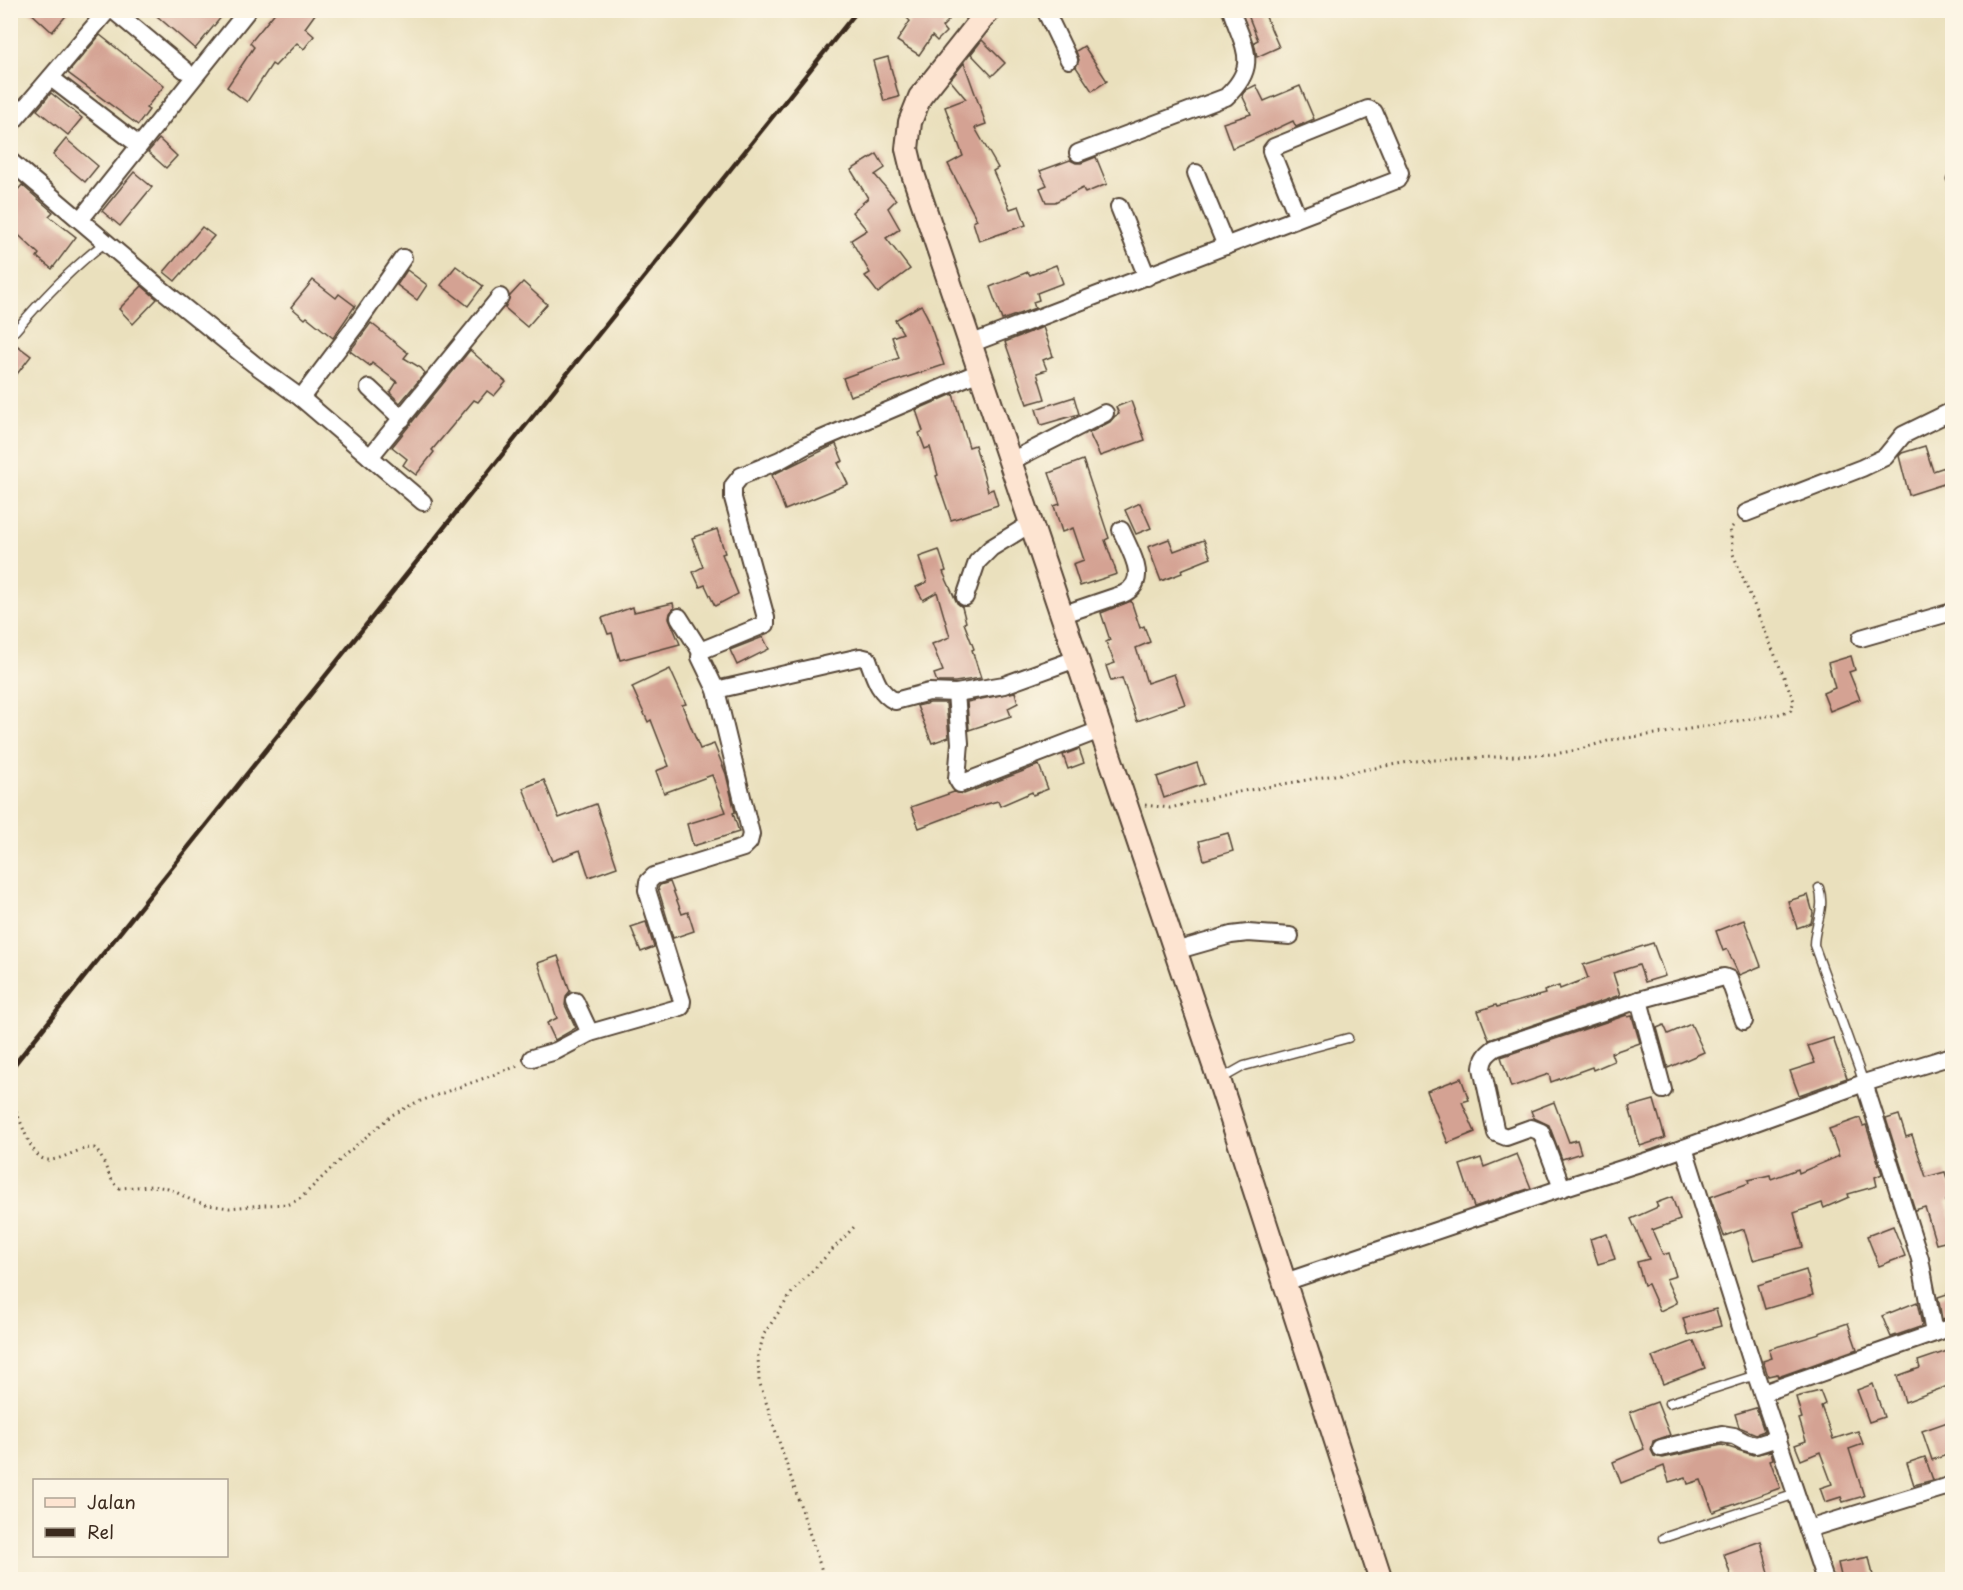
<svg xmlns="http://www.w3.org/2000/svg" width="1963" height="1590" font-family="'Playpen Sans',sans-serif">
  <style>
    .building { fill: #d4a293 }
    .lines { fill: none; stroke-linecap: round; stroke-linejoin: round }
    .lane-casing { stroke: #554536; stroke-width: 11 }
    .street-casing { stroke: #554536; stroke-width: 20 }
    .secondary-casing { stroke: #554536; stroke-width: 26 }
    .path { stroke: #554536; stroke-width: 3; stroke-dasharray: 1.5 4.5; stroke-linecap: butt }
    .lane { stroke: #fff; stroke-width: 8 }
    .street { stroke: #fff; stroke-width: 16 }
    .secondary { stroke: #fde4d1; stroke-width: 22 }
    .rail { stroke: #3b2a1e; stroke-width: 4.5 }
  </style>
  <rect width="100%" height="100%" fill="#fcf5e5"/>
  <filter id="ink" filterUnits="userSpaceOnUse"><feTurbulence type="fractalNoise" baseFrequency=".0167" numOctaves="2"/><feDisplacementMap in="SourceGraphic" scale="12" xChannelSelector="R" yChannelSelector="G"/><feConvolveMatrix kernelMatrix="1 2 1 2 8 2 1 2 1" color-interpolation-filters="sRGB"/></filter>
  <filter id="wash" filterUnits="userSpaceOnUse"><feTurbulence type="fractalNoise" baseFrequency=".008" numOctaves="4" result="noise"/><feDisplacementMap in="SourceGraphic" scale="24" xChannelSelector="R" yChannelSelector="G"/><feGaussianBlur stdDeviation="1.35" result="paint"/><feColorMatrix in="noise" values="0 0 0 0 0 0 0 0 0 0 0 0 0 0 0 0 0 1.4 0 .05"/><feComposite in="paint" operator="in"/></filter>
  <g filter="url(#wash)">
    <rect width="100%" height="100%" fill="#eae0bd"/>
    <g id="blocks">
      <!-- building -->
      <g class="building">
        <polygon points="28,10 71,10 52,32"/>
        <polygon points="150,10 227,10 195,49"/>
        <polygon points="277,10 318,10 305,28 314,36 304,49 297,43 275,66 272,64 247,102 227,87 254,47 250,43"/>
        <polygon points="899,10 946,10 949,20 942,27 946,32 937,41 932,36 919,55 897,41 910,21"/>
        <polygon points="1246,10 1263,10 1279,47 1257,57 1254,42 1258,40"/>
        <polygon points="100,35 164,86 146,108 149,110 138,125 68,73"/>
        <polygon points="982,40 1005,63 992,76 971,54"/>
        <polygon points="1084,46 1107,81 1092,91 1076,67 1079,60 1076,51"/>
        <polygon points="888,57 899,97 884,101 873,61"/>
        <polygon points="964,63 986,124 975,128 998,168 993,171 1010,209 1019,206 1026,225 979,241 973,222 977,220 948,164 963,156 945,107 966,99 950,80"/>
        <polygon points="1256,85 1264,101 1300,86 1314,119 1296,127 1293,121 1248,142 1232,148 1223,123 1251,114 1242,95 1246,90"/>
        <polygon points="51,93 82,118 68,135 37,110"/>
        <polygon points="66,139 98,166 85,182 53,155"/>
        <polygon points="159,139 177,156 166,168 148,152"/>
        <polygon points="877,154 885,168 875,175 896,200 888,208 900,229 886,238 910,269 878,293 865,276 870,273 851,240 867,230 852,212 868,198 851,170"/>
        <polygon points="1096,157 1107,184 1085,193 1083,188 1055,202 1046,202 1040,188 1047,185 1040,171 1070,160 1076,163 1081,163"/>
        <polygon points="134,172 152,187 120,226 102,211"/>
        <polygon points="22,185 53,212 49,216 76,237 52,269 37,257 39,254 10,227 10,199"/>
        <polygon points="202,227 214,236 175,281 164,272"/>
        <polygon points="1056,265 1063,283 1037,293 1039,300 1033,302 1035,308 1002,320 990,287 1028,272 1030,275"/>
        <polygon points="456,266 483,286 468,306 441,285"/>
        <polygon points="407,270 427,285 417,300 397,285"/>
        <polygon points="313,280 336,298 339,294 355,306 333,338 307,317 305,319 291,307"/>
        <polygon points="523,282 547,304 527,327 505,308 510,296"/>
        <polygon points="142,286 157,299 133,324 119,309"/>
        <polygon points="921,305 927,316 944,365 850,396 843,378 899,358 892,337 903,333 895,320"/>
        <polygon points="371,323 408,353 404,358 421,368 425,373 400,403 390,393 397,382 372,363 370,366 350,351"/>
        <polygon points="1043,327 1053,356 1043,360 1047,370 1037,373 1045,399 1027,404 1005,342"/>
        <polygon points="10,340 31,356 10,383"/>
        <polygon points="470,350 506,382 494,396 487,391 478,402 474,400 432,450 434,452 416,475 403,465 407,459 392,447"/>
        <polygon points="953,394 969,447 975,445 988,491 993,489 998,505 951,520 936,476 938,475 930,447 925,449 919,433 923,431 916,410"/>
        <polygon points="1074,397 1079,414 1041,425 1036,409"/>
        <polygon points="1131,401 1145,440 1100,456 1089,433 1110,422 1115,416 1119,414 1116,407"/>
        <polygon points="836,444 843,461 838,463 848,484 785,510 772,475"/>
        <polygon points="1925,446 1933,471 1948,466 1953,481 1909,495 1899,456 1902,453"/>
        <polygon points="1083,460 1109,538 1105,540 1117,574 1080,586 1073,564 1084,560 1073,528 1062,532 1054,506 1060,504 1049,473"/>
        <polygon points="1140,503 1151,528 1136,534 1125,510"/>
        <polygon points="717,529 725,553 722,554 738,594 715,606 705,585 700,587 693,572 703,567 692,538"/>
        <polygon points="1169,539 1174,551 1204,540 1211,558 1181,570 1182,573 1161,581 1148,547"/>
        <polygon points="939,550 946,571 943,572 957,603 962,607 966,622 964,623 974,649 972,650 981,678 955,682 937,682 934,674 943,671 932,644 950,637 937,592 923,600 916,587 927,582 919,557"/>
        <polygon points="1131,601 1140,628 1144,626 1150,642 1136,648 1147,683 1174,674 1185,704 1137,721 1122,678 1111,681 1106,666 1115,663 1106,642 1110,640 1101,613"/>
        <polygon points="673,603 674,608 670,613 669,618 680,644 620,660 612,633 608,634 602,618 633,607 634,612"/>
        <polygon points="763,637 769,649 737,665 730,650"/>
        <polygon points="1851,656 1855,670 1849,672 1860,699 1830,711 1823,693 1835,688 1828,663"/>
        <polygon points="670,669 686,704 682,705 700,749 714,744 726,774 735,812 733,813 739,832 693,846 687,824 726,812 712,775 664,793 656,771 669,766 651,720 648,722 632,687"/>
        <polygon points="1015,692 1018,703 1008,708 1011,716 969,730 967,702"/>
        <polygon points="930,703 946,703 949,737 932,743 917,706"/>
        <polygon points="1079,749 1084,763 1068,769 1063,755"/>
        <polygon points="1197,763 1204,784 1164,798 1157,777"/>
        <polygon points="1039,765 1048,789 1033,795 1032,792 1000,806 998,801 972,808 919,828 911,807 954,792 964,794"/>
        <polygon points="544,780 559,818 596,804 617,867 589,877 580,850 552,861 523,788"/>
        <polygon points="1228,833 1233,851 1204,860 1199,841"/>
        <polygon points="670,882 682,914 688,912 694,931 673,938 658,888 660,885"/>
        <polygon points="1808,895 1813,913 1811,923 1797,928 1788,901"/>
        <polygon points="1744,920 1761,966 1739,975 1727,949 1723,951 1716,931"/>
        <polygon points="646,922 654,947 641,952 631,927"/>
        <polygon points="1653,943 1665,976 1645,982 1639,965 1613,973 1620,995 1489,1040 1478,1011 1496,1005 1497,1007 1545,994 1544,991 1559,986 1560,989 1588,978 1583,965"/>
        <polygon points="558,956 570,991 566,996 565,1005 576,1028 555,1040 547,1023 557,1018 538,963"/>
        <polygon points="1627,1015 1628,1017 1632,1016 1640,1043 1611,1053 1614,1061 1593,1070 1592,1067 1551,1082 1549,1074 1511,1087 1501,1057"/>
        <polygon points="1691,1024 1704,1052 1668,1068 1657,1028 1664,1025 1668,1034"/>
        <polygon points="1833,1038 1847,1078 1799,1095 1790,1071 1815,1063 1808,1046"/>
        <polygon points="1461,1078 1469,1100 1462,1102 1475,1132 1448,1143 1427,1091"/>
        <polygon points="1654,1100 1665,1138 1640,1146 1629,1107"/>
        <polygon points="1554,1102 1569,1142 1577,1140 1581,1153 1562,1159 1549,1125 1534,1118 1531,1111"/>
        <polygon points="1899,1115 1906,1137 1912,1135 1926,1177 1945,1172 1953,1197 1953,1199 1946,1201 1953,1224 1953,1240 1936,1244 1925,1207 1915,1210 1886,1119"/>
        <polygon points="1860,1118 1863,1126 1866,1125 1882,1174 1875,1177 1877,1186 1848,1194 1849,1197 1824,1208 1822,1203 1794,1213 1803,1247 1753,1260 1744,1229 1724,1236 1710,1197 1749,1183 1748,1180 1770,1175 1771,1179 1798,1169 1799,1173 1839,1156 1829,1129"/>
        <polygon points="1517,1154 1531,1188 1474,1207 1460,1165 1481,1158 1484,1167"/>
        <polygon points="1672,1197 1680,1220 1652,1230 1663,1255 1669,1253 1676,1276 1666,1279 1677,1303 1660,1311 1648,1284 1644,1285 1637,1262 1649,1259 1631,1219 1658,1207 1656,1203"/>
        <polygon points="1893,1226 1905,1256 1879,1266 1867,1236"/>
        <polygon points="1607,1234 1615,1259 1598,1264 1590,1239"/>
        <polygon points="1806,1270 1813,1295 1765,1309 1758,1285"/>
        <polygon points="1953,1292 1953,1316 1942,1319 1938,1297"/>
        <polygon points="1917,1302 1922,1325 1920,1327 1891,1337 1882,1316"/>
        <polygon points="1716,1309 1721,1326 1688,1335 1683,1318"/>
        <polygon points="1848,1323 1857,1349 1778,1377 1777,1374 1768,1376 1763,1361 1772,1358 1769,1349 1820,1334 1819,1333"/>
        <polygon points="1694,1341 1705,1368 1663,1384 1652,1357"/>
        <polygon points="1953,1349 1953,1384 1905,1402 1897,1376 1920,1368 1918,1361"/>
        <polygon points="1873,1384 1884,1417 1869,1422 1857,1390"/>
        <polygon points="1820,1391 1825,1404 1821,1406 1833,1439 1858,1431 1863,1444 1849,1449 1864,1496 1843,1502 1841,1497 1825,1502 1820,1488 1832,1484 1820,1452 1801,1460 1795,1445 1806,1441 1799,1419 1802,1418 1796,1397"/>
        <polygon points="1657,1402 1670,1435 1653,1441 1651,1450 1654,1456 1663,1458 1722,1445 1753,1455 1771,1451 1773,1459 1770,1460 1780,1488 1713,1512 1701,1480 1688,1484 1686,1477 1669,1482 1664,1466 1621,1483 1613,1462 1644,1449 1630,1412"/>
        <polygon points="1756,1408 1764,1431 1756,1434 1739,1427 1735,1414"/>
        <polygon points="1953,1420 1953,1453 1932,1460 1922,1431"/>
        <polygon points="1925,1457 1933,1480 1914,1485 1907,1463"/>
        <polygon points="1761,1541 1770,1577 1763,1580 1732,1580 1724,1554"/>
        <polygon points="1869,1557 1874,1580 1842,1580 1838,1563"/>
      </g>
    </g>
  </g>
  <g filter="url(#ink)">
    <use href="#blocks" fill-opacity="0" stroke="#554536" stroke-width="1.5"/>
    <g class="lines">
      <!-- lane casing -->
      <g class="lane-casing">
        <g id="lane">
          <polyline points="1951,179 1952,179"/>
          <path d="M15,331C43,298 71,268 106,242"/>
          <path d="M1819,888C1826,909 1814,925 1814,945L1864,1083"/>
          <polyline points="1221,1079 1244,1066 1348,1038"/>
          <polyline points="1669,1403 1756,1375"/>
          <polyline points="1663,1538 1796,1494"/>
        </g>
      </g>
      <!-- street casing -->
      <g class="street-casing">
        <g id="street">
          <polyline points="113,10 185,70"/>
          <polyline points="1045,10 1069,60"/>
          <polyline points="51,78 132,140"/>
          <polyline points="10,125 108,10"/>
          <path d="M1078,153L1226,97C1260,65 1244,48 1231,10"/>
          <polyline points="10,161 160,288 254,364 301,398 370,457 500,297"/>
          <polyline points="1196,173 1226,246"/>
          <polyline points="1119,207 1147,277"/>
          <polyline points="80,220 248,10"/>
          <polyline points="970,344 1397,180 1400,173 1374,112 1368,109 1274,147 1271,151 1298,218"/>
          <polyline points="369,388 402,419"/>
          <polyline points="301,398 359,321 403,258"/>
          <polyline points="370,457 423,502"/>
          <polyline points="1009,462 1105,413"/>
          <polyline points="1746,513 1862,468 1885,457 1903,435 1952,411"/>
          <polyline points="965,597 977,562 991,548 1030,524"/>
          <path d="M1061,615L1123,594C1151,581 1130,551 1121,530"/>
          <polyline points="679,617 701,652"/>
          <polyline points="1861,638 1952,612"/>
          <path d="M716,690L860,657L868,659C874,675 878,693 895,701L929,692L956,693L1004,685L1076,659"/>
          <polyline points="956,693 960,743 957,779 960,784 1100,730"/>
          <polyline points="1175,951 1231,935 1248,933 1290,936"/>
          <polyline points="1639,1000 1663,1090"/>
          <polyline points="575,1001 590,1033"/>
          <polyline points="532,1058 556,1051 590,1033 681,1007 682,1001 647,890 648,882 654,876 743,848 749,842 751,834 716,690 700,657 701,652 705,649 766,624 766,618 733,498 733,486 741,476 780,460 805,446 979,372"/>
          <polyline points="1864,1083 1920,1259 1934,1333"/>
          <polyline points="1684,1148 1756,1375 1825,1580"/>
          <path d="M1562,1188L1541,1132L1531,1128L1506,1137L1496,1133L1482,1068C1483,1058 1487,1054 1495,1048L1639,1000L1724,977L1729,979L1744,1021"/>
          <polyline points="1285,1282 1562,1188 1656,1158 1864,1083 1952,1056"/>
          <polyline points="1763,1393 1952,1327"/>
          <polyline points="1661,1448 1722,1434 1734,1436 1745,1442 1756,1445 1778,1438"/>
          <polyline points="1808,1529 1952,1485"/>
        </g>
      </g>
      <!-- secondary casing -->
      <g class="secondary-casing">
        <polyline id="secondary" points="989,10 920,97 910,122 907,149 913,174 1219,1080 1381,1580"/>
      </g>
      <!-- path -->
      <g class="path">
        <polyline points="1145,805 1170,808 1227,794 1414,761 1555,754 1577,750 1611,740 1678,731 1779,714 1791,710 1794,701 1733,554 1730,529 1734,525"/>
        <path d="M10,1101C22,1115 28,1159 48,1160C63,1160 79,1147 94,1148C106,1158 105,1176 119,1188L151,1186L168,1188L191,1200L208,1205L229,1208L263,1205L290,1204L301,1198L346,1154L392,1115L415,1103L518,1066"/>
        <polyline points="825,1580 759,1381 758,1356 764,1334 793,1291 854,1227"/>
      </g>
      <!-- lane -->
      <use href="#lane" class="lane"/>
      <!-- street -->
      <use href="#street" class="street"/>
      <!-- secondary -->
      <use href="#secondary" class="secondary"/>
      <!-- rail -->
      <polyline class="rail" points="10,1070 858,10"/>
    </g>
  </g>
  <!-- margin -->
  <rect width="1963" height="1590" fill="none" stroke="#fcf5e5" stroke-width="36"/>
  <!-- legend -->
  <rect x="33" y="1479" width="195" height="78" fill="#fcf5e5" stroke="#afa495" stroke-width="1.5"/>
  <rect x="45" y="1498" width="30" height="9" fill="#fde4d1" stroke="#afa495" stroke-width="1.5"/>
  <text x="87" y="1509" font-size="18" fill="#3b2a1e">Jalan</text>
  <rect x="45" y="1528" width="30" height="9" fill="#3b2a1e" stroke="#afa495" stroke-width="1.5"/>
  <text x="87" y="1539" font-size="18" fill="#3b2a1e">Rel</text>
</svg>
